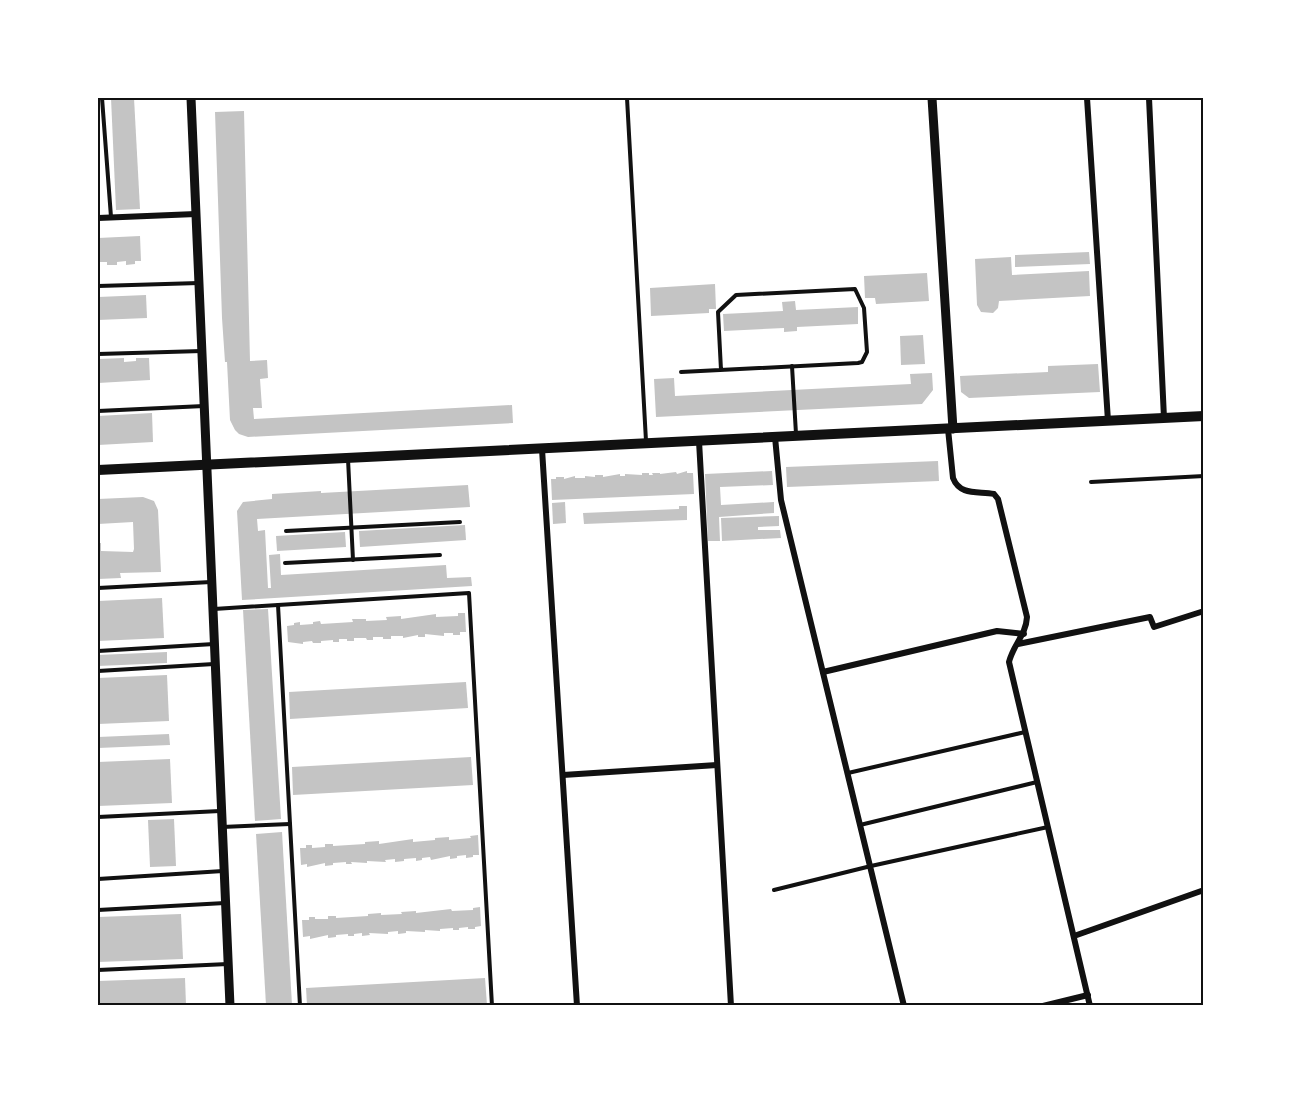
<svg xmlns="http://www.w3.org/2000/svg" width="1301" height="1103" font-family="'PT Sans',sans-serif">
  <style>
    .building { fill: #c4c4c4 }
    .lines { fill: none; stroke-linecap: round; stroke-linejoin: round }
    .service { stroke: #111; stroke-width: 4 }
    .minor { stroke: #111; stroke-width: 6 }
    .tertiary { stroke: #111; stroke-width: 9 }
    .secondary { stroke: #111; stroke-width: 10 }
    .neatline { fill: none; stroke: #111; stroke-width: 2 }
  </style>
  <rect width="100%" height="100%" fill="#fff"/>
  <!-- building -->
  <g class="building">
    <polygon points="111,98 134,98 140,209 116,210"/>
    <polygon points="244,111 250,361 267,360 268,378 260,379 262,408 253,408 254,419 512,405 513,423 248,437 239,434 235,430 230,420 227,362 225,362 222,318 215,112"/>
    <polygon points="140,236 141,261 135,261 135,264 126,265 126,261 117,262 117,265 107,265 107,262 98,262 98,238"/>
    <polygon points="1089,252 1090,264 1015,267 1015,255"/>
    <polygon points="1011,257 1012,275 1089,271 1090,296 999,301 998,308 993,313 981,312 977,305 975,259"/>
    <polygon points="927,273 929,301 876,304 875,298 865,298 864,276"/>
    <polygon points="715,284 716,309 709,309 709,313 651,316 650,288"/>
    <polygon points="146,295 147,318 98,320 98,297"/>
    <polygon points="795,301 796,310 858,307 858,324 797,327 797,331 784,332 784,328 724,331 723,314 783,311 782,302"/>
    <polygon points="923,335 925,364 901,365 900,336"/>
    <polygon points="124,358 124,362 136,361 136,358 149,358 150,380 98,383 99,359"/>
    <polygon points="1098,364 1100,392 969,398 961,392 960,376 1048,372 1048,366"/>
    <polygon points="932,373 933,390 922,404 656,417 654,379 674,378 675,396 911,384 910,374"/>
    <polygon points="152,413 153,442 98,445 98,416"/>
    <polygon points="938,461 939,481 787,487 786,467"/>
    <polygon points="687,471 687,473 693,473 694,494 552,500 551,479 556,479 556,477 564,477 564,479 575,476 575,478 585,478 585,476 595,477 595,475 603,475 603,477 620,474 620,476 625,476 625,474 642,475 642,473 649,473 649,475 653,475 652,473 660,473 660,474 676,472 677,474"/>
    <polygon points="772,471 773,485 720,487 721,505 774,502 774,513 719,517 720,541 708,541 705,474"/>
    <polygon points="468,485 470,507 257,519 258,531 265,530 268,588 271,588 269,555 280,554 281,575 446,565 447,578 471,577 472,586 242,600 237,511 243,502 272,499 272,494 321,491 321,493"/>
    <polygon points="143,497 154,501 158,510 161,572 120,573 121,578 98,579 98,543 101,543 101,551 133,552 134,549 133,522 98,524 98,499"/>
    <polygon points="565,502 566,523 553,524 552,503"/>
    <polygon points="679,506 687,506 687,520 584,524 583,513 679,509"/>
    <polygon points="779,516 779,526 758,527 758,530 780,530 781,538 722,541 721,518"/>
    <polygon points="465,525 466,540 360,547 359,531"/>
    <polygon points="345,532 346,547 277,551 276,536"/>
    <polygon points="162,598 164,638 98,641 98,601"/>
    <polygon points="268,609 281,819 255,821 243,610"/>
    <polygon points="458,613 465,613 466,632 460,632 460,635 453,635 453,633 444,633 444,636 425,634 425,637 418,637 418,635 403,638 403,636 391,636 391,639 383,639 383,637 373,637 373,640 367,640 366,638 354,638 354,641 347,641 347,639 339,639 339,642 333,642 333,640 321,641 321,643 313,643 312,641 303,642 303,644 288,642 287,626 294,625 294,623 300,622 300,625 313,624 313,622 320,621 321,624 353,622 352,619 366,619 366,621 387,620 386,617 401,616 401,619 436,614 436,617 458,616"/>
    <polygon points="167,652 167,663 98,666 98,655"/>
    <polygon points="167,675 169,721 98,724 98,678"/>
    <polygon points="466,682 468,708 290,719 289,692"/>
    <polygon points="169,734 170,745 98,748 98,737"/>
    <polygon points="471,757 473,785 293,795 292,767"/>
    <polygon points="170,759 172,803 98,806 98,762"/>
    <polygon points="174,819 176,866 150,867 148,820"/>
    <polygon points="282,832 292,1005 266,1005 256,834"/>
    <polygon points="478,835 479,855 473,855 473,857 466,858 466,855 457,856 457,858 450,859 450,856 431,860 430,857 422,858 422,860 416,861 416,858 404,859 404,861 395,862 395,859 385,860 386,862 367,861 367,863 351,862 352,864 346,864 346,862 333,863 333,865 325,866 325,863 307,867 307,864 301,865 300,848 306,848 306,845 312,845 312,848 325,847 325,844 333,844 333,846 365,844 365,842 379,841 379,844 413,839 413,842 435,840 435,838 449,837 449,840 471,838 470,836"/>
    <polygon points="480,907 481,926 475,927 475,929 468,929 468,927 459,928 459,930 453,930 453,928 440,929 440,931 425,930 425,932 406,931 406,933 398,934 398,931 388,932 388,934 369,933 370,935 362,936 362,933 354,934 354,936 348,936 348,934 336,935 336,937 328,938 328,935 310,939 310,936 303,937 302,920 309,920 309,917 315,917 315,919 328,919 328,916 336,916 336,918 368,916 368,914 381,913 381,915 402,914 401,912 416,911 416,913 451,909 452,911 473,910 473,908"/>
    <polygon points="181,914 183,959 98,962 98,917"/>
    <polygon points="185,978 186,1005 98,1005 98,981"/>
    <polygon points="485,978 487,1005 307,1005 306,988"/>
  </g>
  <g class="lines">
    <!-- service -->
    <g class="service">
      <polyline points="102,98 111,217"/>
      <polyline points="627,98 646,441"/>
      <polyline points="98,286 199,283"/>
      <polyline points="98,354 202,351"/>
      <polyline points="792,366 796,434"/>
      <polyline points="681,372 858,363 862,362 867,352 864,308 855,289 736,295 718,312 721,370"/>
      <polyline points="98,411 204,406"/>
      <polyline points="348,459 353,560"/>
      <polyline points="1091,482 1204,476"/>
      <polyline points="286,531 460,522"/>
      <polyline points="285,563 440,555"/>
      <polyline points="98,588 211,582"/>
      <polyline points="278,605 300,1006"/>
      <polyline points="214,609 469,593 492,1006"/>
      <polyline points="98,651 214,644"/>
      <polyline points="98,671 214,664"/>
      <polyline points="848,773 1025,732"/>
      <polyline points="98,817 220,811"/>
      <polyline points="860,825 1037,782"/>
      <polyline points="222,827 290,824"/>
      <polyline points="98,879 223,871"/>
      <polyline points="774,890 871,866 1048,827"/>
      <polyline points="98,910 225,903"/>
      <polyline points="98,970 228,964"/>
    </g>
    <!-- minor -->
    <g class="minor">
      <polyline points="1087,98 1108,421"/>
      <polyline points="1149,98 1164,418"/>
      <polyline points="98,218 196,214"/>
      <path d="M948,429L953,478C960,496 978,491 994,494L998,499L1027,617C1026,635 1013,645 1009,662L1090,1006"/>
      <polyline points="775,437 781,500 904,1006"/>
      <polyline points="699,441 731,1006"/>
      <polyline points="542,449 577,1006"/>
      <polyline points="1018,644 1150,617 1154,627 1204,611"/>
      <polyline points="823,672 997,631 1024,634"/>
      <polyline points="563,775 717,765"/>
      <polyline points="1074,936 1204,890"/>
      <polyline points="1043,1006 1088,995"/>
    </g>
    <!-- tertiary -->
    <g class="tertiary">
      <polyline points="191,98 230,1006"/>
      <polyline points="932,98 953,429"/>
    </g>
    <!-- secondary -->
    <polyline class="secondary" points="98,470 1204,416"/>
  </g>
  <!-- border -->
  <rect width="1301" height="1103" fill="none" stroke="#ffffff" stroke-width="198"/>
  <rect x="99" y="99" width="1103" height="905" class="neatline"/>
</svg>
